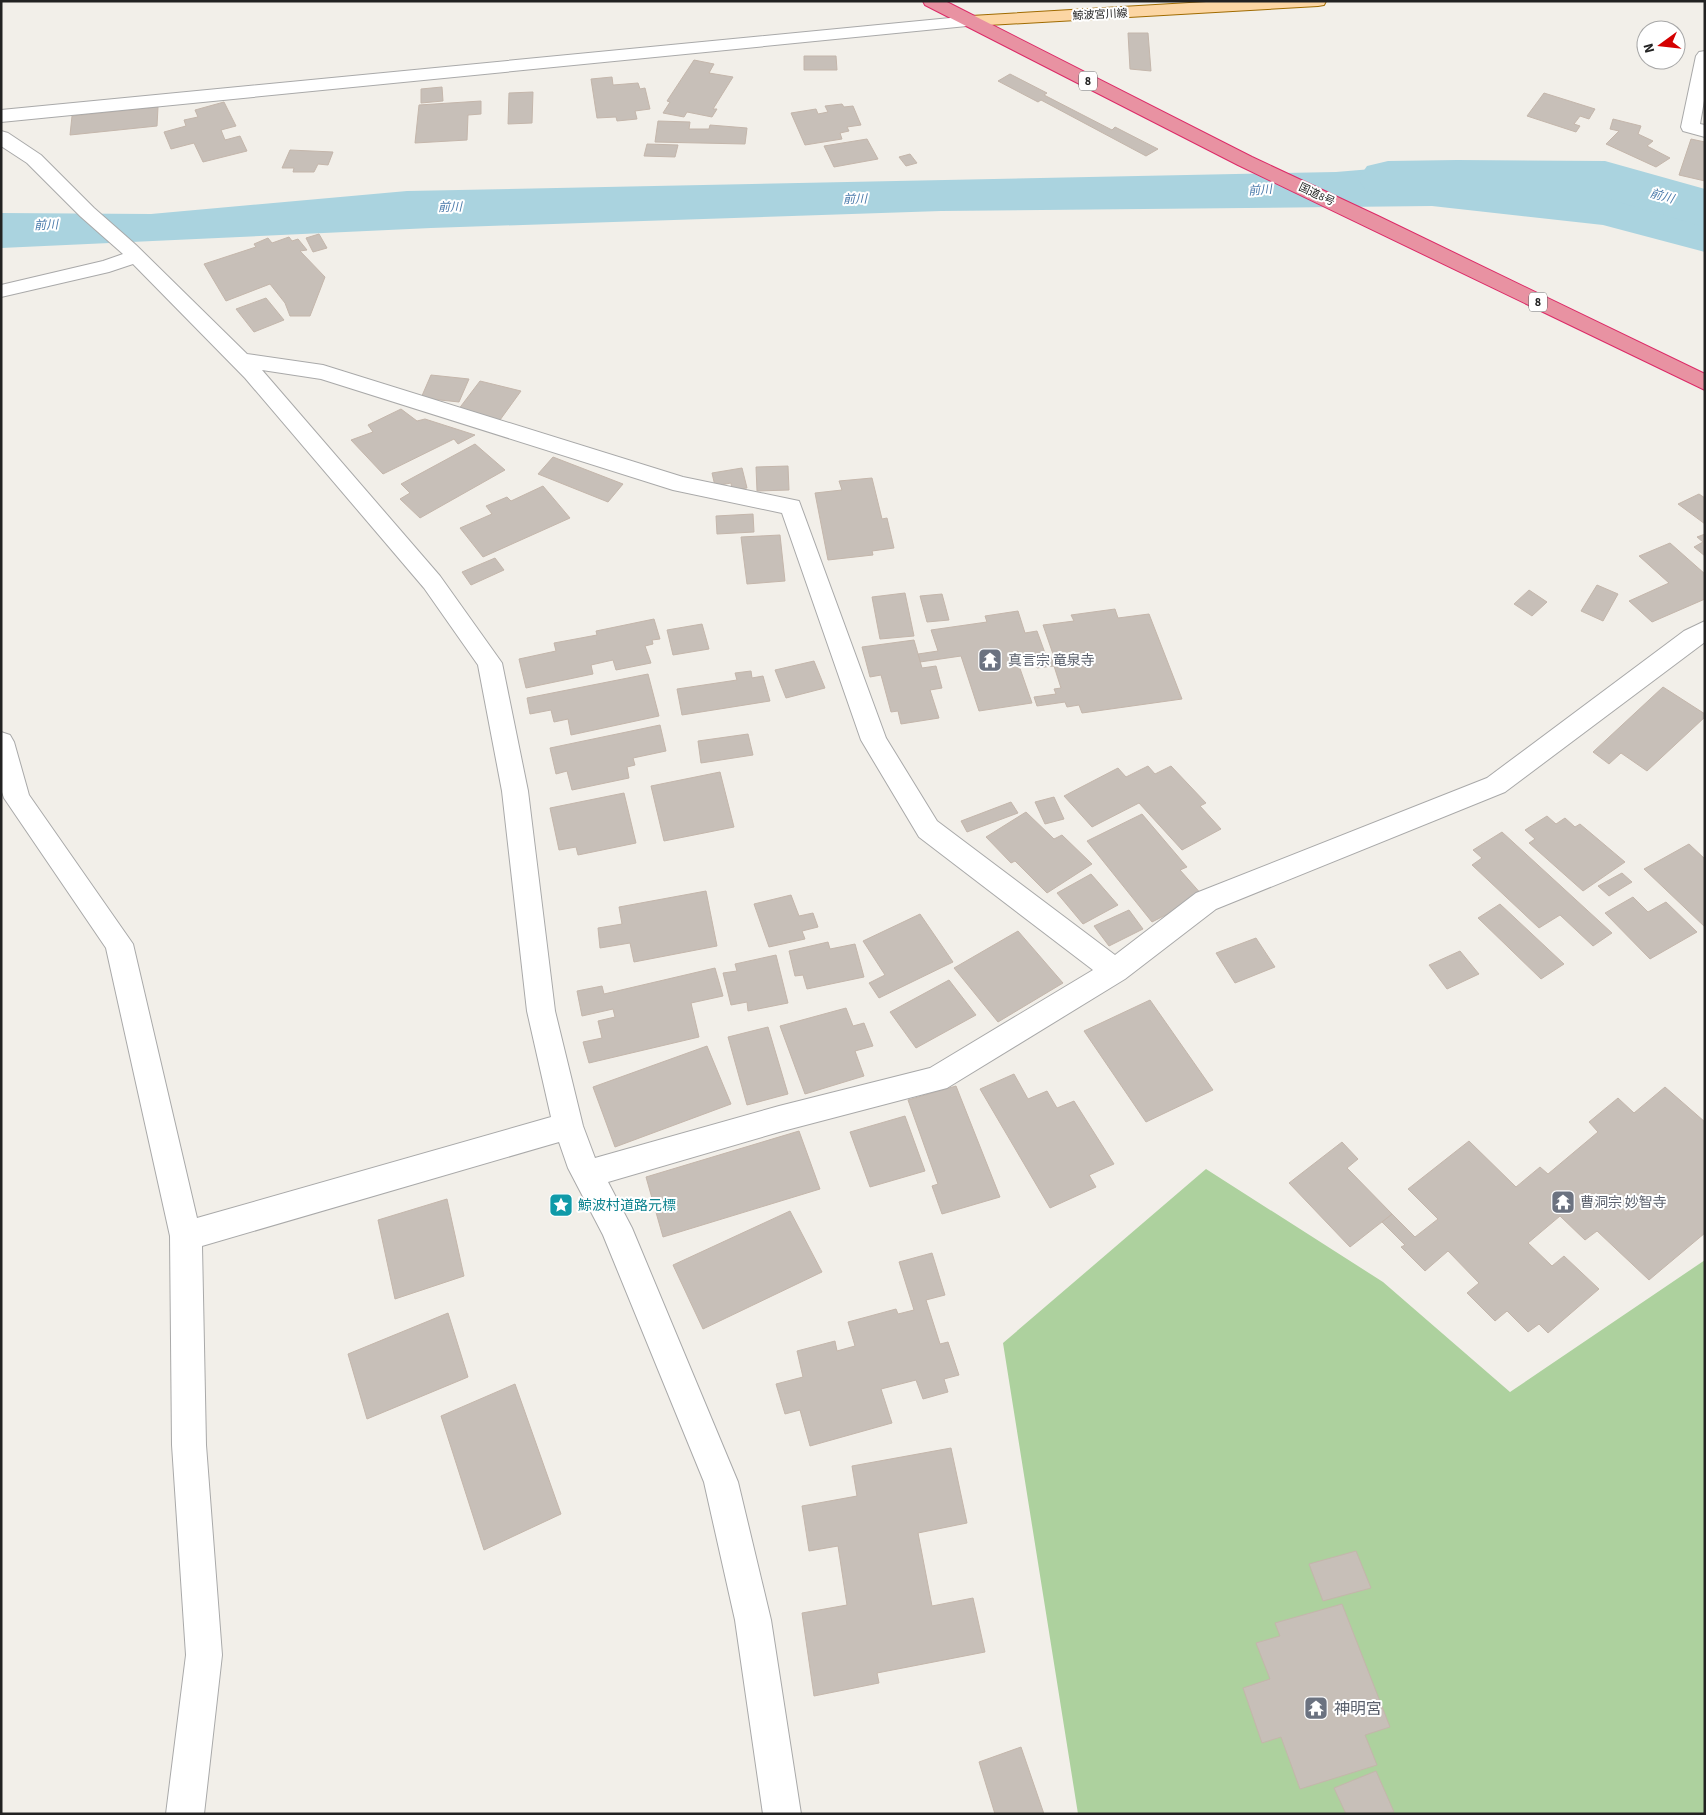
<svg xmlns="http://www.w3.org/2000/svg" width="1706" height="1815" font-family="'Source Sans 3','Noto Sans JP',sans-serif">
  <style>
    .forest { fill: #add19e }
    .water { fill: #aad3df }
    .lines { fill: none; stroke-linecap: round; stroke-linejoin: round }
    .river { fill: #aad3df; fill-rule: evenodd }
    .building { fill: #c7bfb8; stroke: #c4b6ab }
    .minor-casing { stroke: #a9a9a9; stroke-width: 2 }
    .major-casing { stroke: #a06b00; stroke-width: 2 }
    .highway-casing { stroke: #dc2a67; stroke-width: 2 }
    .minor { fill: #fff; fill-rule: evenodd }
    .major { fill: #fcd6a4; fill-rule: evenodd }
    .highway { fill: #e892a2; fill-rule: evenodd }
    .labels { text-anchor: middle; stroke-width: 4; stroke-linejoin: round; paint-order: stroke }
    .far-street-label { font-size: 11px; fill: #222; stroke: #fff }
    .shield { fill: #fff; stroke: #646464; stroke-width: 1 }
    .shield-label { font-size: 12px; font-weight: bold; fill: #222 }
    .far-water-label { font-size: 12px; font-style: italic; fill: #4a7aab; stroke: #fff }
    .worship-label { font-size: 14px; fill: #5b616d; stroke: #fff; text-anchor: start }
    .culture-label { font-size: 14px; fill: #0d838f; stroke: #fff; text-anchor: start }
    .near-worship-label { font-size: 16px; fill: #5b616d; stroke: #fff; text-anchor: start }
  </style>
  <rect width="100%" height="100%" fill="#f2efe9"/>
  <!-- forest -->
  <polygon class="forest" points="1206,1169 1383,1282 1510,1392 1705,1260 1705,1814 1078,1814 1003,1343"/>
  <!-- water -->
  <polygon class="water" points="1431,164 1593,194 1705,222 1705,252 1603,225 1432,206 941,211 431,228 1,248 1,213 151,214 407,191 1336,172"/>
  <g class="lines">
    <!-- river -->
    <polygon class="river" points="1457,160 1605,161 1705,189 1705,227 1601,197 1388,197 1367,192 1358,179 1367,166 1388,161"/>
  </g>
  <!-- building -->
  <g class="building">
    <polygon points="1128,33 1148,33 1151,71 1130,69"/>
    <polygon points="804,56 836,56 837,70 804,70"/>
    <polygon points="694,60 714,64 709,73 733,77 713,109 717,109 712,117 687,112 684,117 663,113 670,102 667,101"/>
    <polygon points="1010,74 1047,93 1044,95 1112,130 1115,127 1158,149 1146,156 1041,100 1038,102 998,81"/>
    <polygon points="612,77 613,85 638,83 640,89 645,88 650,109 635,111 637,119 617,121 616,117 597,118 591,79"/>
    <polygon points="442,87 443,101 421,103 421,89"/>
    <polygon points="533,92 532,123 508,124 509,93"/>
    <polygon points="1544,93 1595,109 1589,119 1580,116 1574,124 1580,126 1576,132 1527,116"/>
    <polygon points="481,101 481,114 468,115 467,140 415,143 419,105"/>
    <polygon points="224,102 236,126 221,130 225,140 240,136 247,151 203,162 194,143 171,149 164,132 186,126 184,120 198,117 195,110"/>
    <polygon points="842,104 844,107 853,106 861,125 847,127 849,131 840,133 842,139 805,145 791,113 816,109 818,114 828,112 825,106"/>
    <polygon points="158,107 157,126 70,135 72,116"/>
    <polygon points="1613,119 1641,126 1638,134 1653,141 1647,146 1670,158 1656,167 1606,144 1619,131 1610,129"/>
    <polygon points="658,121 690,122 689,129 709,129 710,125 747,128 745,144 655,142"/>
    <polygon points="867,139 878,159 834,167 824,146"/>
    <polygon points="1691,139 1705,142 1705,181 1679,175"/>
    <polygon points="647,144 678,145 675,157 644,156"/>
    <polygon points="290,150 333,152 328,165 318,164 314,172 293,172 294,168 282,168"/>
    <polygon points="910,154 917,163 906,166 899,157"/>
    <polygon points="319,234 327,248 313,252 306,238"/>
    <polygon points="289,237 292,241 298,239 307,250 300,251 325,277 310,316 290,316 285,303 270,284 226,301 204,264 256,247 254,244 268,238 272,243"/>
    <polygon points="266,298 284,320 254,332 236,309"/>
    <polygon points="431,375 469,379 459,402 421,398"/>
    <polygon points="480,381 521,391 500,420 458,410"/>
    <polygon points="401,409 417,421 425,419 475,435 458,444 454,439 383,474 351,440 373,432 368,425"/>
    <polygon points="475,444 505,470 420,518 400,499 410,493 401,484"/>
    <polygon points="553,457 623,484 608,502 538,474"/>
    <polygon points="788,466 789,490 757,491 756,467"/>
    <polygon points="742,468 747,488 732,490 731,483 715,486 712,473"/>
    <polygon points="872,478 882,519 887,518 894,548 872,551 873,555 828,560 815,493 842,490 839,481"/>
    <polygon points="543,486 570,518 483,557 460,528 492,514 486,506 507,497 511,501"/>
    <polygon points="1699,494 1705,498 1705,524 1678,504"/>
    <polygon points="753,514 754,532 717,534 716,516"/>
    <polygon points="1705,534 1705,556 1694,547 1703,542 1697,537"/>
    <polygon points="780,535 785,581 747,584 741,537"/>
    <polygon points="1670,543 1705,574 1705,599 1652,622 1629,601 1669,583 1639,556"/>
    <polygon points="495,558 504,570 471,585 462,572"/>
    <polygon points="1597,585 1618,594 1603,621 1581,611"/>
    <polygon points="1529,590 1547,602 1532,616 1514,604"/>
    <polygon points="905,593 914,636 880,639 872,597"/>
    <polygon points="942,594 949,620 927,622 920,596"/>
    <polygon points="1115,609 1118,618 1149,614 1182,699 1082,713 1079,705 1067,707 1065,702 1037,706 1034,697 1056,694 1054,689 1061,688 1054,666 1037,668 1035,660 1054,657 1043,625 1074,621 1071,615"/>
    <polygon points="1018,611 1025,633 1037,631 1045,653 1016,657 1032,703 979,711 961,656 920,662 918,654 938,651 931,630 987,622 985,616"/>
    <polygon points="654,619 660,639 652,640 653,644 645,646 651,663 616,670 613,660 591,665 593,674 526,688 519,659 556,651 554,643 597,635 596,631"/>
    <polygon points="702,624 709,649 673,655 667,630"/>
    <polygon points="914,640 922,668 936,666 942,688 930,690 939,718 901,724 898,711 891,712 881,675 870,677 862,647"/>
    <polygon points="814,661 825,688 786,698 775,670"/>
    <polygon points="751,671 752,678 763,676 770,701 682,715 677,689 737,680 735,673"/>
    <polygon points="648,674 659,716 571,735 568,719 554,722 551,710 530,714 527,698"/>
    <polygon points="1663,687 1705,714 1705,717 1647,771 1621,753 1609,764 1593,752"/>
    <polygon points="660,725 666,751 633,758 635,765 627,767 629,778 572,790 567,771 556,774 550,748"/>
    <polygon points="748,734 753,755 701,763 698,741"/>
    <polygon points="1148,766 1155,774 1171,766 1206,803 1200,806 1221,829 1182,850 1139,803 1092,827 1064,796 1118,768 1126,777"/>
    <polygon points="720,772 734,827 664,841 651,786"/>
    <polygon points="624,793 636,843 578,855 576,847 559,850 550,808"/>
    <polygon points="1054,797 1064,819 1045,824 1035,802"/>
    <polygon points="1011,802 1018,813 967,832 961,821"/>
    <polygon points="1026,812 1054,839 1062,835 1092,864 1047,893 1015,861 1011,863 986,837"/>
    <polygon points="1142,814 1187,867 1180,870 1203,896 1152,922 1087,841"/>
    <polygon points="1547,816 1556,824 1565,818 1575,827 1580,824 1625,862 1583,891 1529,843 1535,839 1525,830"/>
    <polygon points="1502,832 1612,933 1593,946 1560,915 1539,928 1472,865 1482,858 1473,850"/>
    <polygon points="1689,844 1705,859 1705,927 1644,869"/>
    <polygon points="1622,873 1632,882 1609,896 1598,886"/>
    <polygon points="1091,874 1118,905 1083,924 1057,893"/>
    <polygon points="706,891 717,946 634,962 630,943 600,948 598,928 622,924 619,907"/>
    <polygon points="791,895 799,916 813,913 818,927 802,931 805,939 769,947 754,904"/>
    <polygon points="1633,897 1648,912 1666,902 1697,932 1650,959 1605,913"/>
    <polygon points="1500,904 1564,964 1541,979 1478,918"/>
    <polygon points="1129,910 1143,929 1109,946 1094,926"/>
    <polygon points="920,914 953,962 879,998 869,983 885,975 863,941"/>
    <polygon points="1018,931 1063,983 998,1022 954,968"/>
    <polygon points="1256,938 1275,967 1235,983 1216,953"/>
    <polygon points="828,942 830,949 855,944 864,977 807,989 803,975 795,976 789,951"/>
    <polygon points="1460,951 1479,974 1447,989 1429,965"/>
    <polygon points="776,955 788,1003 748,1011 747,1002 731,1005 723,973 737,971 735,964"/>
    <polygon points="715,968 723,996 691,1003 699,1037 589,1063 583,1042 602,1038 598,1021 615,1017 613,1009 582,1016 577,991 602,986 604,994"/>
    <polygon points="949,980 976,1015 916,1048 890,1012"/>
    <polygon points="1150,1000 1213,1090 1146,1122 1084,1031"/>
    <polygon points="846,1008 853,1026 864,1023 873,1046 855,1051 864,1076 805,1094 780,1026"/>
    <polygon points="768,1027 788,1094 747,1105 728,1037"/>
    <polygon points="707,1046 731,1104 615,1147 593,1087"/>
    <polygon points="1014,1074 1028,1099 1047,1091 1057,1108 1074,1101 1114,1164 1089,1175 1096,1187 1050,1208 980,1089"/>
    <polygon points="956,1086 1000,1197 942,1214 932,1186 938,1184 908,1100"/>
    <polygon points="1665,1087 1705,1122 1705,1233 1649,1280 1597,1231 1585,1240 1560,1216 1528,1243 1552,1266 1564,1256 1599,1289 1548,1333 1539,1324 1528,1332 1507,1311 1495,1321 1467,1293 1479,1283 1448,1251 1425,1271 1401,1247 1405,1245 1382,1222 1392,1214 1415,1237 1438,1219 1408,1189 1469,1141 1516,1187 1540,1167 1548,1174 1598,1132 1589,1122 1618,1098 1634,1113"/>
    <polygon points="905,1116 925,1171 870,1187 850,1132"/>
    <polygon points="799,1131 820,1189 663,1237 646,1177"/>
    <polygon points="1342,1142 1358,1159 1347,1168 1392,1214 1350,1247 1289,1183"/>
    <polygon points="447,1199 464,1276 395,1299 378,1220"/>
    <polygon points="790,1211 822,1272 703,1329 673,1265"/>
    <polygon points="932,1253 945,1295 926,1300 940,1344 948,1342 959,1375 944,1379 948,1392 923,1399 916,1380 881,1389 892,1423 810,1446 800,1410 785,1414 776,1384 803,1377 797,1351 835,1341 837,1351 855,1346 848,1322 896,1309 898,1314 914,1310 899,1262"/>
    <polygon points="448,1313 468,1377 367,1419 348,1354"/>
    <polygon points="515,1384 561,1514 484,1550 441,1416"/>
    <polygon points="951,1448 967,1523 918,1533 932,1606 973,1598 985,1652 877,1673 879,1683 814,1696 802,1613 847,1605 838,1546 809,1551 802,1506 857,1496 852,1466"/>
    <polygon points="1356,1551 1371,1588 1323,1601 1309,1564"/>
    <polygon points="1342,1604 1390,1727 1365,1735 1377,1765 1300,1789 1281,1737 1262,1743 1243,1688 1270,1679 1256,1643 1280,1636 1275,1623"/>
    <polygon points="1021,1747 1044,1814 995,1814 979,1762"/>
    <polygon points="1376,1771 1394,1812 1346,1814 1334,1788"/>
  </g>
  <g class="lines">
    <!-- minor casing -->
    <g class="minor-casing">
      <g id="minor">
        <polygon points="971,16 977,17 980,21 977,25 1,122 1,110"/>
        <polygon points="1705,51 1705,95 1700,124 1705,125 1705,137 1683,131 1681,127 1696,56 1699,52"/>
        <path d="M1,131L8,133L41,155L94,208L136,245L247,354L323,365L683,477L799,501L886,738L937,821L1115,955L1196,893L1487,778L1684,631L1705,621V642L1505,792L1216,909L1125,979L947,1088L779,1132L608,1182L632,1228L738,1482L771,1620L801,1814H763L735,1620L704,1482L603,1235L568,1168L559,1142L202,1246L206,1445L222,1655L204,1814H166L186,1655L172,1445L170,1236L106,948L4,798L1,789V732L10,735L14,742L29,795L133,944L197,1218L551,1117L527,1011L502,791L478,665L424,588L245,378L133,264L109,272L1,297V285L103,261L123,254L80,216L27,163L1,146ZM262,370L321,379L673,490L782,513L861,740L919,837L1093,970L930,1068L779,1106L595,1158L583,1126L555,1011L528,791L502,663L440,576Z"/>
      </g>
    </g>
    <!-- major casing -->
    <g class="major-casing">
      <polygon id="major" points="1223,1 1326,1 1324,5 1318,6 971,26 965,25 962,21 965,17 971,16"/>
    </g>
    <!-- highway casing -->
    <g class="highway-casing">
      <polygon id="highway" points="923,1 945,1 1252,157 1378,216 1705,374 1705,390 1238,165 925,5"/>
    </g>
    <!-- minor -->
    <use href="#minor" class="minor"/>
    <!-- major -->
    <use href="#major" class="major"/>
    <!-- highway -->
    <use href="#highway" class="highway"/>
  </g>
  <!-- icons -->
  <defs>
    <g id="temple-square" transform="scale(1.25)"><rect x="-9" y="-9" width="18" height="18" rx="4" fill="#6b7280" stroke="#fff"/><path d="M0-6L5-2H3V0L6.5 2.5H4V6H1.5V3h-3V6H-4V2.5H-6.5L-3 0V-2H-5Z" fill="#fff"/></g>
    <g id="sight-square" transform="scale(1.25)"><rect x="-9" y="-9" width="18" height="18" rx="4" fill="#0f9aa8" stroke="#fff"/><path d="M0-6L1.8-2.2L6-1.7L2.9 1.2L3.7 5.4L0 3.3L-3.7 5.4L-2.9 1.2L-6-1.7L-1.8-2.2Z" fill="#fff"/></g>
  </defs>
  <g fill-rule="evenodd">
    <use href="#temple-square" x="990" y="660"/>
    <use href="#temple-square" x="1563" y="1202"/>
    <use href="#sight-square" x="561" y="1205"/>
    <use href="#temple-square" x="1316" y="1708"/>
  </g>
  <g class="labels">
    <!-- far-street labels -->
    <g class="far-street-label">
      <text transform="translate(1100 14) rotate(-3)" y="4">鯨波宮川線</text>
      <text transform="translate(1317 194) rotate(25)" y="4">国道8号</text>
    </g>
    <!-- shield labels -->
    <g class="shield">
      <rect x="1079" y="71.5" width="18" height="19" rx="4"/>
      <rect x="1529" y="292.5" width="18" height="19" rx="4"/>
    </g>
    <g class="shield-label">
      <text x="1088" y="85">8</text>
      <text x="1538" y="306">8</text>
    </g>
    <!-- far-water labels -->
    <g class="far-water-label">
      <text transform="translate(1260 190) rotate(-5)" y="4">前川</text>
      <text transform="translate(1662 196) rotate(16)" y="4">前川</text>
      <text transform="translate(855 199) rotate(-1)" y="4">前川</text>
      <text transform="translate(450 207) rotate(-1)" y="4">前川</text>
      <text transform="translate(46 225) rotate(-3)" y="4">前川</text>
    </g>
    <!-- worship labels -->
    <g class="worship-label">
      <text x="1008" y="665">真言宗 竜泉寺</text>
      <text x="1580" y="1207">曹洞宗 妙智寺</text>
    </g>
    <!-- culture labels -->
    <g class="culture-label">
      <text x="578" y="1210">鯨波村道路元標</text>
    </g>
    <!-- near-worship labels -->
    <g class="near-worship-label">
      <text x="1334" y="1714">神明宮</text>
    </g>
  </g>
  <!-- border -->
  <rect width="1706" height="1815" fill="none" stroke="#222222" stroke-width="5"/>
  <!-- north arrow -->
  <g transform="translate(1661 45) rotate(255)"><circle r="24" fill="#ffffff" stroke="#a7a7a7"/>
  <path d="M0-4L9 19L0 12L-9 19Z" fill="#d40000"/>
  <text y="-8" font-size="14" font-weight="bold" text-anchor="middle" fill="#222222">N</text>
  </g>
</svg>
